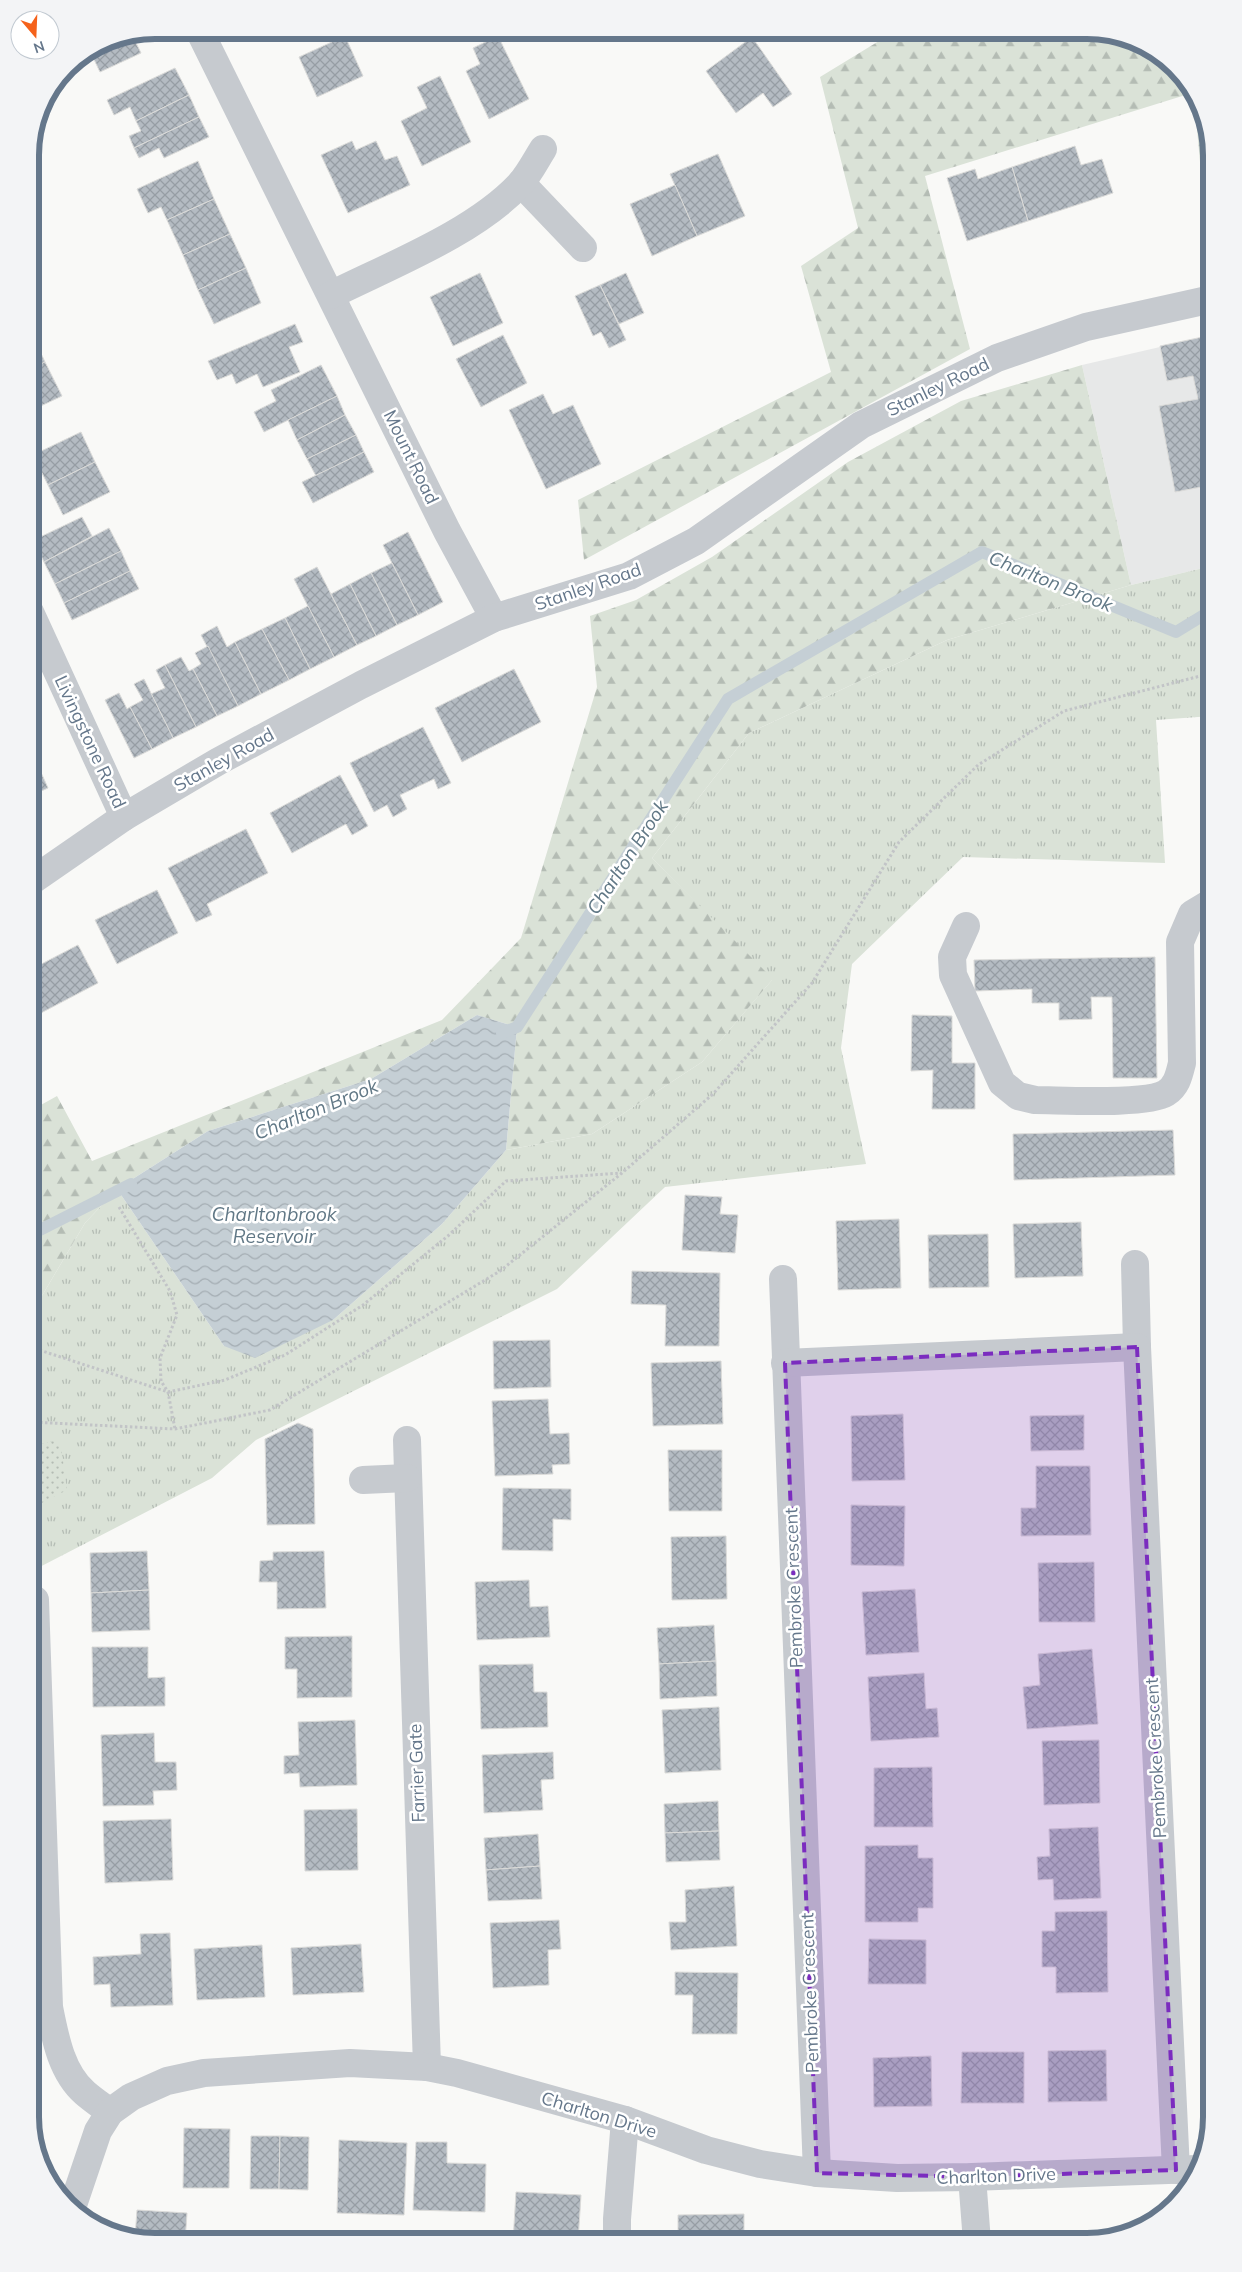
<svg xmlns="http://www.w3.org/2000/svg" width="1242" height="2272" font-family="Mulish,sans-serif">
  <style>
    .built { fill: #e7e8e8 }
    .grass { fill: url(#grass-tufts) }
    .forest { fill: url(#forest-firs) }
    .park { fill: url(#park-dots) }
    .water { fill: url(#water-waves) }
    .lines { fill: none; stroke-linecap: round; stroke-linejoin: round }
    .stream { stroke: #c5cfd5; stroke-width: 12 }
    .building { fill: url(#building-cross-hatch); stroke: #dbdbd9 }
    .path { stroke: #c2c4c7; stroke-width: 3; stroke-dasharray: 2.5 2.5; stroke-linecap: butt }
    .minor { stroke: #c6cacf; stroke-width: 28 }
    .marked { fill: #7b2cbf; fill-opacity: 0.2; stroke: #7b2cbf; stroke-width: 4; stroke-dasharray: 10 6; stroke-linejoin: round }
    .labels { text-anchor: middle; stroke-width: 5; stroke-linejoin: round; paint-order: stroke }
    .street-label { font-size: 18px; fill: #65778b; stroke: #fff }
    .water-label { font-size: 19px; font-style: italic; fill: #617886; stroke: #fff }
    .rim { fill: none; stroke: #65778b; stroke-width: 6 }
  </style>
  <defs>
    <pattern id="grass-tufts" width="24" height="20" patternUnits="userSpaceOnUse" patternTransform="scale(1.25)"><rect width="24" height="20" fill="#dae2d7"/><path d="M3 7l-1-3M5 7V3M7 7l1-3M15 17l-1-3M17 17v-4M19 17l1-3" fill="none" stroke="#b4bcb4"/></pattern>
    <pattern id="forest-firs" width="22" height="20" patternUnits="userSpaceOnUse" patternTransform="scale(1.25)"><rect width="22" height="20" fill="#dae2d7"/><path d="M5 1l3.5 6h-7zM16 11l3.5 6h-7z" fill="#b4bcb4"/></pattern>
    <pattern id="park-dots" width="8" height="8" patternUnits="userSpaceOnUse" patternTransform="scale(1.25)"><rect width="8" height="8" fill="#dae2d7"/><path d="M2 2h.1M6 6h.1" fill="none" stroke="#b4bcb4" stroke-width="1.8" stroke-linecap="round"/></pattern>
    <pattern id="water-waves" width="16" height="10" patternUnits="userSpaceOnUse" patternTransform="scale(1.25)"><rect width="16" height="10" fill="#c5cfd5"/><path d="M0 5q4-4 8 0t8 0" fill="none" stroke="#a4adb3"/></pattern>
    <pattern id="building-cross-hatch" width="8" height="8" patternUnits="userSpaceOnUse" patternTransform="scale(1.25)"><rect width="8" height="8" fill="#b4bbc2"/><path d="M0 0l8 8M0 8l8-8" fill="none" stroke="#969da4"/></pattern>
  </defs>
  <rect width="100%" height="100%" fill="#f9f9f7"/>
  <!-- built -->
  <polygon class="built" points="1212,335 1212,566 1131,585 1082,365"/>
  <!-- grass -->
  <polygon class="grass" points="1212,566 1212,716 1156,720 1165,863 963,857 852,964 841,1048 866,1164 665,1187 557,1289 256,1440 212,1478 30,1572 30,1316 85,1223 117,1189 224,1346 333,1320 442,1224 506,1150 592,1134 702,1062 772,980 652,858 749,733 947,640 1131,585"/>
  <!-- forest -->
  <g class="forest">
    <polygon points="897,30 1095,30 1163,56 1192,93 925,176 970,349 584,560 578,500 831,372 801,266 858,228 820,77"/>
    <path d="M1194,96C1221,131 1212,222 1212,267L1210,272Z"/>
    <polygon points="1082,365 1131,585 947,640 749,733 652,858 773,979 702,1062 592,1134 506,1150 517,1027 477,1015 371,1079 208,1131 117,1189 85,1223 30,1316 30,1111 57,1096 92,1161 442,1020 521,938 597,687 590,616 636,600 712,557 848,462 961,401"/>
  </g>
  <!-- park -->
  <polygon class="park" points="60,1439 67,1490 30,1509 30,1447"/>
  <!-- water -->
  <polygon class="water" points="477,1015 517,1027 506,1150 442,1224 333,1320 255,1358 224,1346 117,1189 208,1131 371,1079"/>
  <g class="lines">
    <!-- stream -->
    <g class="stream">
      <polyline points="502,1033 517,1027 728,699 982,552 1176,632 1212,610"/>
      <polyline points="30,1235 131,1184"/>
    </g>
  </g>
  <!-- building -->
  <g class="building">
    <polygon points="575,30 602,30 579,40"/>
    <polygon points="132,35 141,53 100,72 90,51 108,39"/>
    <polygon points="345,36 363,76 317,97 299,57"/>
    <polygon points="498,36 529,99 489,119 466,71 480,64 473,48"/>
    <polygon points="752,37 792,94 773,107 763,93 736,113 706,71"/>
    <polygon points="175,68 189,95 136,121 130,107 114,115 107,100"/>
    <polygon points="440,76 471,142 422,166 401,121 427,108 417,87"/>
    <polygon points="189,95 199,117 134,148 129,136 141,131 136,121"/>
    <polygon points="199,117 209,137 164,158 159,148 139,158 134,148"/>
    <polygon points="352,141 356,150 376,141 385,160 397,156 410,185 348,213 321,155"/>
    <polygon points="1075,146 1081,165 1102,159 1113,193 1028,221 1012,167"/>
    <polygon points="718,154 745,216 697,236 670,174"/>
    <polygon points="198,161 214,199 167,220 161,207 148,213 137,189"/>
    <polygon points="1012,167 1028,221 967,241 947,178 975,169 978,179"/>
    <polygon points="675,185 697,236 652,256 630,204"/>
    <polygon points="214,199 230,234 183,255 167,220"/>
    <polygon points="230,234 246,268 198,290 183,255"/>
    <polygon points="246,268 261,303 214,324 198,290"/>
    <polygon points="480,273 503,323 453,346 430,297"/>
    <polygon points="626,273 644,313 619,324 600,285"/>
    <polygon points="600,285 626,340 609,348 601,332 593,336 575,296"/>
    <polygon points="295,324 303,342 289,347 300,372 263,387 257,374 236,384 232,374 217,380 208,361"/>
    <polygon points="30,330 45,362 30,369"/>
    <polygon points="503,335 527,383 481,407 456,359"/>
    <polygon points="1212,335 1212,485 1175,492 1159,406 1198,399 1193,376 1167,381 1160,346"/>
    <polygon points="45,362 62,396 30,411 30,369"/>
    <polygon points="321,365 337,396 264,432 254,412 276,401 271,390"/>
    <polygon points="543,394 553,414 573,405 601,464 546,489 509,410"/>
    <polygon points="337,396 345,415 297,440 288,420"/>
    <polygon points="345,415 356,435 307,459 297,440"/>
    <polygon points="81,432 95,462 48,485 33,455"/>
    <polygon points="356,435 364,452 316,476 307,459"/>
    <polygon points="364,452 374,472 313,503 302,482"/>
    <polygon points="95,462 110,492 63,515 48,485"/>
    <polygon points="82,517 92,536 44,562 34,540"/>
    <polygon points="109,528 121,551 55,584 44,562"/>
    <polygon points="408,532 443,602 418,615 383,545"/>
    <polygon points="121,551 130,571 64,603 55,584"/>
    <polygon points="392,563 418,615 397,625 371,573"/>
    <polygon points="317,567 357,645 334,657 294,579"/>
    <polygon points="130,571 139,589 72,620 64,603"/>
    <polygon points="371,573 397,625 376,636 350,584"/>
    <polygon points="350,584 376,636 357,645 331,594"/>
    <polygon points="308,606 334,657 310,669 285,618"/>
    <polygon points="285,618 310,669 289,680 262,629"/>
    <polygon points="217,626 227,647 235,642 261,694 238,706 201,635"/>
    <polygon points="262,629 289,680 261,694 235,642"/>
    <polygon points="208,646 238,706 217,716 193,669 201,664 195,653"/>
    <polygon points="181,657 189,671 193,669 217,716 196,727 165,665"/>
    <polygon points="165,665 196,727 173,738 151,694 165,688 156,670"/>
    <polygon points="514,669 541,722 462,762 435,708"/>
    <polygon points="144,679 173,738 152,749 130,707 143,700 134,684"/>
    <polygon points="30,688 37,703 30,707"/>
    <polygon points="119,693 127,709 130,707 152,749 134,758 105,700"/>
    <polygon points="423,727 451,783 438,789 434,779 400,795 407,809 393,817 387,805 374,812 350,763"/>
    <polygon points="30,748 48,788 30,796"/>
    <polygon points="340,775 368,826 352,835 346,824 292,853 270,813"/>
    <polygon points="246,829 268,873 207,904 212,915 196,922 168,868"/>
    <polygon points="157,890 178,933 117,964 95,920"/>
    <polygon points="78,945 98,983 39,1014 30,996 30,970"/>
    <polygon points="1155,957 1157,1078 1113,1078 1112,997 1091,997 1092,1019 1059,1020 1059,1003 1032,1003 1032,989 975,991 974,960"/>
    <polygon points="912,1015 952,1016 952,1063 975,1063 975,1109 932,1109 933,1070 911,1071"/>
    <polygon points="1173,1130 1175,1175 1014,1180 1013,1134"/>
    <polygon points="685,1195 722,1197 720,1214 738,1215 735,1253 682,1250"/>
    <polygon points="899,1219 901,1288 838,1290 836,1221"/>
    <polygon points="1081,1222 1083,1276 1015,1278 1013,1224"/>
    <polygon points="988,1234 989,1287 929,1288 928,1235"/>
    <polygon points="632,1271 720,1273 719,1346 665,1346 666,1305 631,1304"/>
    <polygon points="550,1340 551,1387 494,1389 493,1341"/>
    <polygon points="721,1361 723,1424 653,1426 651,1363"/>
    <polygon points="548,1399 550,1434 569,1433 570,1464 552,1465 553,1474 495,1476 492,1401"/>
    <polygon points="903,1414 905,1480 852,1481 851,1416"/>
    <polygon points="1084,1415 1084,1450 1031,1451 1030,1416"/>
    <polygon points="298,1423 313,1429 315,1524 267,1525 265,1439"/>
    <polygon points="668,1450 722,1450 722,1511 669,1511"/>
    <polygon points="1036,1466 1090,1466 1091,1535 1021,1536 1021,1508 1036,1508"/>
    <polygon points="503,1488 571,1489 571,1520 553,1519 553,1551 502,1550"/>
    <polygon points="851,1505 905,1506 904,1566 851,1565"/>
    <polygon points="726,1536 727,1599 672,1600 671,1537"/>
    <polygon points="147,1551 149,1590 91,1593 90,1553"/>
    <polygon points="324,1551 326,1608 277,1609 277,1582 259,1582 260,1561 273,1560 273,1552"/>
    <polygon points="1094,1562 1095,1622 1039,1622 1038,1563"/>
    <polygon points="529,1580 530,1607 548,1606 550,1637 477,1640 475,1582"/>
    <polygon points="915,1589 919,1652 866,1655 862,1592"/>
    <polygon points="149,1590 150,1630 92,1632 91,1593"/>
    <polygon points="714,1625 716,1661 659,1664 657,1628"/>
    <polygon points="352,1636 352,1697 297,1698 297,1669 285,1669 285,1637"/>
    <polygon points="92,1647 148,1647 148,1678 165,1677 165,1706 93,1707"/>
    <polygon points="1092,1649 1098,1724 1027,1729 1023,1687 1040,1685 1038,1654"/>
    <polygon points="716,1661 717,1696 660,1699 659,1664"/>
    <polygon points="533,1664 534,1692 547,1692 548,1727 481,1729 479,1665"/>
    <polygon points="924,1673 926,1709 937,1708 939,1737 871,1741 868,1677"/>
    <polygon points="719,1707 721,1770 665,1773 662,1710"/>
    <polygon points="355,1720 357,1785 300,1787 299,1773 284,1774 284,1756 299,1755 298,1722"/>
    <polygon points="154,1733 155,1762 176,1762 177,1790 153,1791 154,1805 103,1806 101,1735"/>
    <polygon points="1099,1740 1100,1803 1044,1805 1042,1741"/>
    <polygon points="553,1752 554,1779 541,1780 543,1810 484,1813 482,1755"/>
    <polygon points="932,1767 933,1827 874,1827 874,1768"/>
    <polygon points="718,1801 719,1831 665,1833 664,1804"/>
    <polygon points="357,1809 358,1870 305,1871 304,1810"/>
    <polygon points="171,1819 173,1880 105,1883 103,1821"/>
    <polygon points="1098,1827 1101,1898 1054,1900 1053,1879 1038,1880 1037,1857 1050,1856 1049,1829"/>
    <polygon points="719,1831 720,1860 666,1862 665,1833"/>
    <polygon points="538,1834 540,1866 486,1870 484,1838"/>
    <polygon points="918,1845 918,1858 933,1858 933,1908 918,1908 918,1922 865,1922 865,1846"/>
    <polygon points="540,1866 542,1899 488,1901 486,1870"/>
    <polygon points="734,1886 737,1946 671,1950 669,1922 686,1922 685,1890"/>
    <polygon points="1107,1911 1108,1992 1056,1993 1056,1967 1042,1967 1042,1931 1055,1931 1055,1912"/>
    <polygon points="559,1920 561,1949 548,1950 549,1985 493,1988 490,1923"/>
    <polygon points="170,1933 173,2005 111,2007 110,1984 94,1985 93,1957 141,1954 140,1934"/>
    <polygon points="869,1939 926,1940 926,1984 868,1984"/>
    <polygon points="361,1944 364,1992 293,1995 291,1948"/>
    <polygon points="262,1945 265,1997 197,2000 194,1949"/>
    <polygon points="675,1972 738,1973 737,2034 692,2034 693,1995 675,1995"/>
    <polygon points="1106,2050 1107,2101 1048,2102 1048,2051"/>
    <polygon points="962,2052 1024,2052 1024,2103 961,2103"/>
    <polygon points="931,2056 932,2106 874,2107 873,2058"/>
    <polygon points="184,2128 230,2129 229,2188 183,2188"/>
    <polygon points="251,2136 280,2136 279,2189 250,2189"/>
    <polygon points="280,2136 309,2137 308,2190 279,2189"/>
    <polygon points="339,2140 407,2143 404,2215 337,2213"/>
    <polygon points="416,2142 447,2142 447,2163 486,2164 485,2212 413,2210"/>
    <polygon points="516,2192 581,2195 578,2242 513,2242"/>
    <polygon points="137,2210 187,2213 185,2242 147,2242 135,2238"/>
    <polygon points="744,2214 744,2242 678,2242 678,2215"/>
    <polygon points="1096,2239 1087,2242 1038,2242 1038,2241"/>
  </g>
  <g class="lines">
    <!-- path -->
    <g class="path">
      <polyline points="1207,129 1212,206"/>
      <polyline points="119,1207 170,1291 177,1315 160,1358 161,1381 168,1392 175,1429"/>
      <polyline points="30,1347 168,1392 225,1380 285,1355 363,1305 449,1235 506,1181 621,1173"/>
      <polyline points="30,1422 175,1429 270,1410 500,1271 622,1173 713,1094 812,983 899,842 978,765 1064,711 1212,673"/>
    </g>
    <!-- minor -->
    <g class="minor">
      <polyline points="199,30 447,531 494,618"/>
      <polyline points="521,183 583,248"/>
      <path d="M331,295C391,265 474,233 520,184C529,174 536,160 543,149"/>
      <polyline points="30,612 124,817"/>
      <polyline points="30,882 124,817 219,761 361,685 494,618 629,576 696,541 861,425 997,358 1086,327 1212,299"/>
      <path d="M966,926L952,957L953,975L1002,1083L1018,1096L1035,1100C1062,1100 1147,1105 1166,1093C1177,1086 1179,1075 1182,1063L1180,942L1192,914L1212,902"/>
      <polyline points="1135,1264 1137,1347 1176,2170"/>
      <polyline points="783,1279 817,2173"/>
      <polyline points="785,1363 1137,1347"/>
      <polyline points="407,1440 427,2067"/>
      <polyline points="363,1480 407,1478"/>
      <path d="M35,1600L49,2007C55,2037 61,2072 85,2093C93,2100 102,2106 110,2112"/>
      <polyline points="972,2177 977,2242"/>
      <polyline points="73,2205 98,2131 110,2112 131,2097 167,2081 204,2073 350,2063 427,2067 457,2073 625,2120 706,2150 760,2164 817,2173 897,2178 972,2177 1196,2169"/>
      <polyline points="617,2242 617,2219 625,2120"/>
    </g>
  </g>
  <!-- marked area -->
  <path class="marked" d="M1137,1347L1176,2170L972,2177L817,2173L785,1363Z"/>
  <g class="labels">
    <!-- street labels -->
    <g class="street-label">
      <text transform="translate(938 387) rotate(-26)" y="6">Stanley Road</text>
      <text transform="translate(411 457) rotate(64)" y="6">Mount Road</text>
      <text transform="translate(588 587) rotate(-19)" y="6">Stanley Road</text>
      <text transform="translate(90 742) rotate(65)" y="6">Livingstone Road</text>
      <text transform="translate(224 760) rotate(-29)" y="6">Stanley Road</text>
      <text transform="translate(794 1588) rotate(-92)" y="6">Pembroke Crescent</text>
      <text transform="translate(1156 1758) rotate(-93)" y="6">Pembroke Crescent</text>
      <text transform="translate(417 1773) rotate(-92)" y="6">Farrier Gate</text>
      <text transform="translate(810 1993) rotate(-92)" y="6">Pembroke Crescent</text>
      <text transform="translate(599 2115) rotate(17)" y="6">Charlton Drive</text>
      <text transform="translate(996 2176) rotate(-2)" y="6">Charlton Drive</text>
    </g>
    <!-- water labels -->
    <g class="water-label">
      <text transform="translate(1051 581) rotate(22)" y="7">Charlton Brook</text>
      <text transform="translate(627 857) rotate(-57)" y="7">Charlton Brook</text>
      <text transform="translate(316 1109) rotate(-22)" y="7">Charlton Brook</text>
      <text x="274" y="1221">Charltonbrook<tspan x="274" dy="22">Reservoir</tspan></text>
    </g>
  </g>
  <!-- crop -->
  <path d="M0 0H1242V2272H0ZM155 39H1087A116 116 0 0 1 1203 155V2117A116 116 0 0 1 1087 2233H155A116 116 0 0 1 39 2117V155A116 116 0 0 1 155 39Z" fill="#f3f4f6" fill-rule="evenodd"/>
  <path class="rim" d="M155 39H1087A116 116 0 0 1 1203 155V2117A116 116 0 0 1 1087 2233H155A116 116 0 0 1 39 2117V155A116 116 0 0 1 155 39Z"/>
  <!-- north arrow -->
  <g transform="translate(35 35) rotate(161)"><circle r="24" fill="#ffffff" stroke="#c1c9d1"/>
  <path d="M0-4L9 19L0 12L-9 19Z" fill="#f5621b"/>
  <text y="-8" font-size="14" font-weight="bold" text-anchor="middle" fill="#65778b">N</text>
  </g>
</svg>
